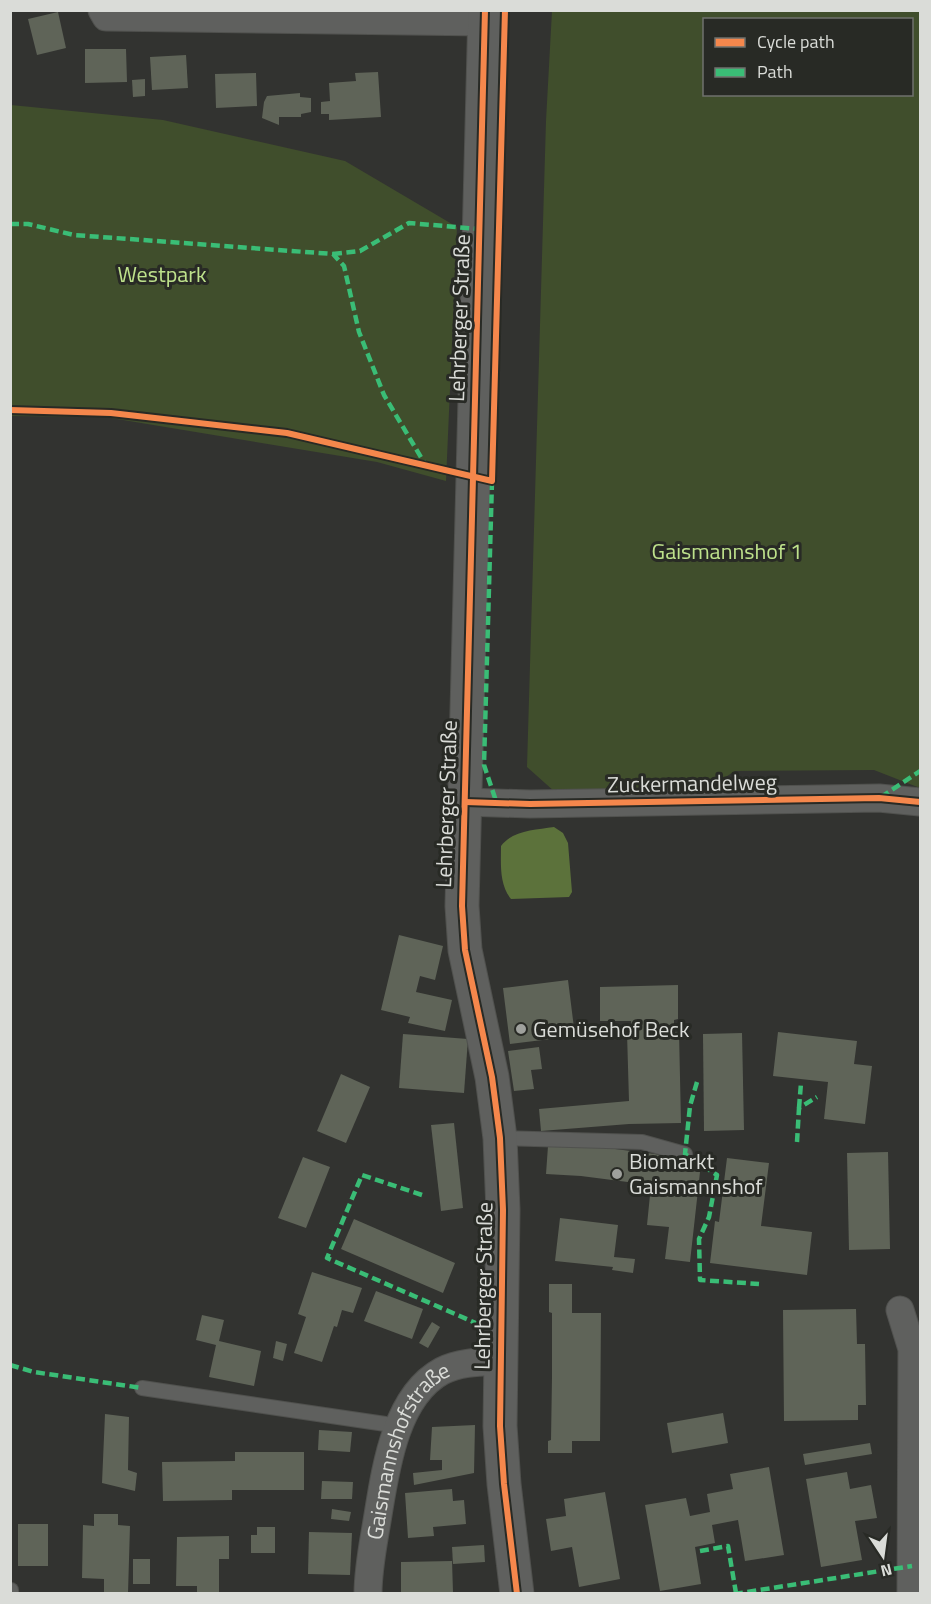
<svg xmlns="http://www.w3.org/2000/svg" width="931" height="1604" font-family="'Titillium Web',sans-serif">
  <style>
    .green { fill: #404e2c; fill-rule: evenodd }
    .water { fill: #5c723b }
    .building { fill: #5f6458 }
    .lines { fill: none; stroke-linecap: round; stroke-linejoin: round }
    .service-casing { stroke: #50514e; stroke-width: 16 }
    .minor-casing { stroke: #50514e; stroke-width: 29 }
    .tertiary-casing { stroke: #50514e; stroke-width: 35 }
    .service { stroke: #5f605e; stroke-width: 14 }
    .minor { stroke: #5f605e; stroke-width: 27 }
    .tertiary { stroke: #5f605e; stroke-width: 33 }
    .quiet { stroke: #3abd76; stroke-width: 4.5; stroke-dasharray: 9 4.5; stroke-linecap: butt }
    .cycleway-casing { stroke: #282a25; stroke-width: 10 }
    .cycleway { stroke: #f5874c; stroke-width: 6 }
    .poi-dot { fill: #9fa19d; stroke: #282a25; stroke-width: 2 }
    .labels { text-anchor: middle; stroke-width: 6; stroke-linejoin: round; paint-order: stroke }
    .park-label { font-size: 22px; fill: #bee28b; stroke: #282a25 }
    .street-label { font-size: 22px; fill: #dadcd8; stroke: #282a25 }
    .poi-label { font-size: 22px; fill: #dadcd8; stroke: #282a25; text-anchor: start }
  </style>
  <rect width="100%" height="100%" fill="#323330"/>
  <!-- green -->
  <g class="green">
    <path d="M552,11H920V788L874,770L735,771L713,785L555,792L527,767L546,121ZM704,20H912V94H704Z"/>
    <polygon points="11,105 163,120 345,161 457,227 446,481 377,462 105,417 11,416"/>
  </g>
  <!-- water -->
  <path class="water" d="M554,827L563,833L568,843L572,892L569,897L511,899C499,884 501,864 501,846C513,830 535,830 554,827Z"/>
  <!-- building -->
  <g class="building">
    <polygon points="58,12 66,48 37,55 28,19"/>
    <polygon points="85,49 126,49 127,82 85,83"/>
    <polygon points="186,55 188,88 152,90 150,57"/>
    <polygon points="378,72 381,117 329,120 329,114 321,114 321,102 330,101 329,83 356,81 355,73"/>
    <polygon points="256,73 257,106 216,108 215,74"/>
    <polygon points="145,79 145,96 133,97 132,80"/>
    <polygon points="300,93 300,97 311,98 311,112 301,114 301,117 279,117 279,125 262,118 264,102 267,96"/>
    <polygon points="399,935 443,946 435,980 420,976 416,992 452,1000 445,1031 408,1023 410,1017 381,1010"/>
    <polygon points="568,980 575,1036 510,1044 503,988"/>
    <polygon points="678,985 678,1019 674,1020 674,1032 679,1032 681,1123 629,1124 541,1131 539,1109 629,1101 627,1033 632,1033 631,1021 600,1021 600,987"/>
    <polygon points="778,1032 857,1041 854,1064 872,1066 865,1124 824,1119 828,1082 773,1076"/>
    <polygon points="742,1033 744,1130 704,1131 703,1034"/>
    <polygon points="403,1034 468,1039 464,1093 399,1088"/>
    <polygon points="539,1047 542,1069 531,1070 534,1089 514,1091 508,1051"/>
    <polygon points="341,1074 370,1087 346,1143 317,1131"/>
    <polygon points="454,1123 463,1208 441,1211 431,1125"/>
    <polygon points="583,1145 655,1154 672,1158 671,1169 700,1172 690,1262 665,1259 669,1227 647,1225 651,1185 581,1176 546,1174 548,1146"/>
    <polygon points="888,1152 890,1249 849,1250 847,1153"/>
    <polygon points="303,1157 330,1167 306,1228 278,1218"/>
    <polygon points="727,1158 769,1163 761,1226 812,1232 807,1275 710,1263 715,1221 719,1222"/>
    <polygon points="560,1218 618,1225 614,1257 635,1259 633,1273 612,1270 613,1267 555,1261"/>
    <polygon points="354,1219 455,1263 443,1293 341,1249"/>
    <polygon points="312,1272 362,1288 353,1313 342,1310 337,1327 334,1326 322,1362 294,1353 306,1317 298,1314"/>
    <polygon points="549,1284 572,1284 572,1313 601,1313 600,1441 572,1441 572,1453 548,1453 548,1441 551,1440 552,1377 552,1313 549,1312"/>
    <polygon points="376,1291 423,1309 412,1339 364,1321"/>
    <polygon points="856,1309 857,1344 865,1344 866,1405 858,1405 858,1420 784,1421 783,1310"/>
    <polygon points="202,1315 224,1320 219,1341 261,1351 254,1386 209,1377 216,1345 196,1340"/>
    <polygon points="432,1322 440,1327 428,1348 419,1343"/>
    <polygon points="276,1341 287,1344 283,1361 273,1358"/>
    <polygon points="723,1413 728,1443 672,1453 667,1423"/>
    <polygon points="105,1414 129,1417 128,1470 137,1473 135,1491 102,1483"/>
    <polygon points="475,1425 474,1473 414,1485 413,1473 442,1470 442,1460 430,1460 432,1427"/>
    <polygon points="319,1430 352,1432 350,1452 318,1450"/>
    <polygon points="870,1443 872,1454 805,1465 803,1454"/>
    <polygon points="235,1452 304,1452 304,1490 232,1490 232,1500 163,1501 162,1462 235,1461"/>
    <polygon points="769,1467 784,1555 745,1561 738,1520 712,1525 715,1543 695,1547 701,1584 660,1591 645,1505 686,1498 690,1516 710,1512 707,1494 733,1489 730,1474"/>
    <polygon points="847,1472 850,1489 871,1485 877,1518 855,1521 862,1560 821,1567 806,1479"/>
    <polygon points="322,1481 353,1482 352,1499 321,1499"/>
    <polygon points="452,1489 453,1501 464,1500 466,1524 433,1527 434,1536 408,1538 405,1493"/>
    <polygon points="605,1492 620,1579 579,1587 572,1547 551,1551 546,1519 566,1516 564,1499"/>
    <polygon points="332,1509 351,1512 349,1521 331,1519"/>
    <polygon points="94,1514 118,1514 118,1525 130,1526 128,1593 104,1593 104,1579 82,1578 83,1525 94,1526"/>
    <rect x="18" y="1524" width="30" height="42"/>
    <polygon points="257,1527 275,1527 275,1553 251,1553 251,1535 257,1535"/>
    <polygon points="309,1532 352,1533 350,1575 308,1574"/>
    <polygon points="229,1536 229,1559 219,1559 219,1593 197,1593 197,1586 176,1586 177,1537"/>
    <polygon points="484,1545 485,1562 453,1564 452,1547"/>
    <rect x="133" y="1559" width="17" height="25"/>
    <polygon points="452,1561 453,1593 401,1593 401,1562"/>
  </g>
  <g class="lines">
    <!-- service casing -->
    <g class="service-casing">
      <g id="service">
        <polyline points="500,1138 642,1142 685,1154"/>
        <polyline points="142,1388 399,1426"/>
        <polyline points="11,1590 11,1594"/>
      </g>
    </g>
    <!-- minor casing -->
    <g class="minor-casing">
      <g id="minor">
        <polyline points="102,10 106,17 485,22"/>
        <polyline points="465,802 530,804 879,798 920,802"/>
        <polyline points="900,1310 912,1349 911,1594"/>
        <path id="s1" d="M368,1594C368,1569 373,1545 377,1521C385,1473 394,1397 442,1371C460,1362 481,1362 500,1361"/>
      </g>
    </g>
    <!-- tertiary casing -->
    <g class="tertiary-casing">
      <polyline id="tertiary" points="485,10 462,906 465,950 492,1077 500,1138 503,1210 500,1426 504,1484 517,1594"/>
    </g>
    <!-- service -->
    <use href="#service" class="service"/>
    <!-- minor -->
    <use href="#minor" class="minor"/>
    <!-- tertiary -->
    <use href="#tertiary" class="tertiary"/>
    <!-- quiet -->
    <g class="quiet">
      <polyline points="10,224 28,224 74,235 333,254 344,266 359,332 384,395 425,464"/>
      <polyline points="333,254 360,251 409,223 479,229"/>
      <polyline points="492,481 484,765 497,804"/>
      <polyline points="881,797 920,771"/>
      <polyline points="697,1082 690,1106 685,1154 717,1175 709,1217 699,1239 700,1280 759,1284"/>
      <polyline points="799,1108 801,1083"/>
      <polyline points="797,1142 799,1108 817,1097"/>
      <polyline points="422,1195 362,1175 327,1258 478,1324 502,1324"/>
      <polyline points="10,1365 34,1372 142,1388"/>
      <polyline points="700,1551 728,1546 736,1593"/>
      <polyline points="734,1594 912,1566"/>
    </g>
    <!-- cycleway casing -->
    <g class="cycleway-casing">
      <g id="cycleway">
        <polyline points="485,10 462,906 465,950 492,1077 500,1138 503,1210 500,1426 504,1484 517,1594"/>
        <polyline points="10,410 111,413 287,433 492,481 505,10"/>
        <polyline points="465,802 530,804 879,798 920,802"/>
      </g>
    </g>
    <!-- cycleway -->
    <use href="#cycleway" class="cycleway"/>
  </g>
  <!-- markers -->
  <g class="poi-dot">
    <circle cx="521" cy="1029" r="6"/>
    <circle cx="617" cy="1174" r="6"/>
  </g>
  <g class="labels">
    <!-- park labels -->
    <g class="park-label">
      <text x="162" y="282">Westpark</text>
      <text x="727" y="559">Gaismannshof 1</text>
    </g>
    <!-- street labels -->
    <g class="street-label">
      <text transform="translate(459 318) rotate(-88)" y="8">Lehrberger Straße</text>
      <text transform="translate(692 783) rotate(-1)" y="8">Zuckermandelweg</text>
      <text transform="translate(446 804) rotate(-88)" y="8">Lehrberger Straße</text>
      <text transform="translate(483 1286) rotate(-89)" y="8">Lehrberger Straße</text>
      <text dy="8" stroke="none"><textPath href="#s1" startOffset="152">Gaismannshofstraße</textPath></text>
    </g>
    <!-- poi labels -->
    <g class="poi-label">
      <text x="533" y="1037">Gemüsehof Beck</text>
      <text x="629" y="1169">Biomarkt<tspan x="629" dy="25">Gaismannshof</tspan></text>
    </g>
  </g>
  <!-- border -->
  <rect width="931" height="1604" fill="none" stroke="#dadcd8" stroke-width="24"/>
  <!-- legend -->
  <rect x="703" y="18" width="210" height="78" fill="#282a25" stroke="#6f716d" stroke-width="1.5"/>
  <rect x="715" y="38" width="30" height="9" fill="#f5874c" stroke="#6f716d" stroke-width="1.5"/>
  <text x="757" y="48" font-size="18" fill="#dadcd8">Cycle path</text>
  <rect x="715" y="68" width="30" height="9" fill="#3abd76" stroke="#6f716d" stroke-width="1.5"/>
  <text x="757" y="78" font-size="18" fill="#dadcd8">Path</text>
  <!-- north arrow -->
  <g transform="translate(883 1556) rotate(167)" stroke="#282a25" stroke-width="4.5" paint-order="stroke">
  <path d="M0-4.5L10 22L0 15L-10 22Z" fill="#dadcd8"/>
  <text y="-9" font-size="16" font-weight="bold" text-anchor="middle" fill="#dadcd8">N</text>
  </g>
</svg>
